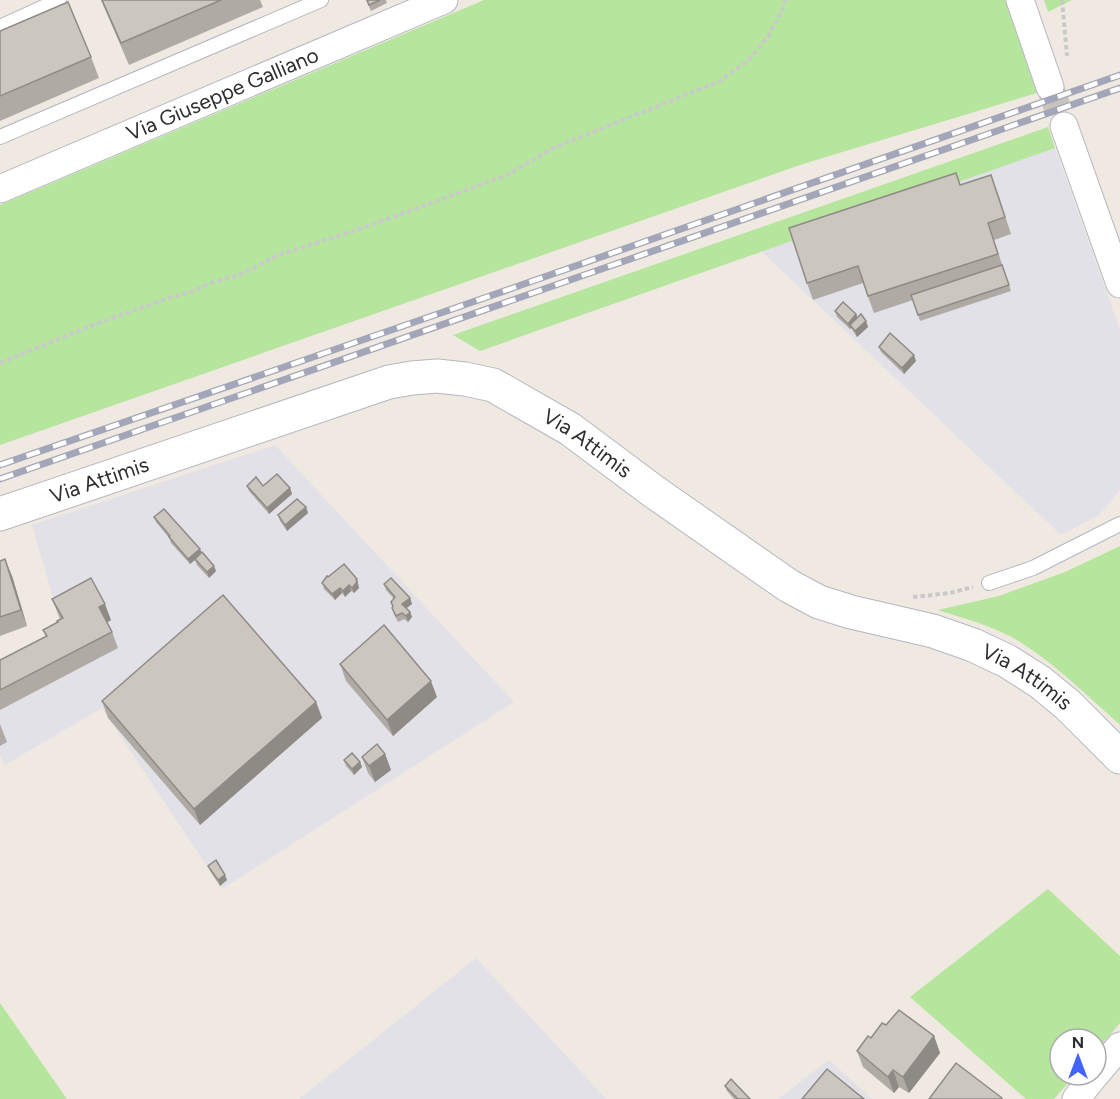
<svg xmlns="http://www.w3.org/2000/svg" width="1120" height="1099" font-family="Figtree,sans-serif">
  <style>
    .industrial { fill: #e3e1e8 }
    .green { fill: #b6e59e }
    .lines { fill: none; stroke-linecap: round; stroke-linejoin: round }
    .minor-tunnel { stroke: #c8c4bd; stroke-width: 27; stroke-dasharray: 27 14; stroke-linecap: butt }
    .service-casing { stroke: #b4b7c1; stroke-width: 16 }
    .minor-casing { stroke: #b4b7c1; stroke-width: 29 }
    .tertiary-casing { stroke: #b4b7c1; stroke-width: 35 }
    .path { stroke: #c9c9c9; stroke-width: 4; stroke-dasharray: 4.5 3; stroke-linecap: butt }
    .service { stroke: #fff; stroke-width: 14 }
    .minor { stroke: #fff; stroke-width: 27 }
    .tertiary { stroke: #fff; stroke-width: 33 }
    .rail-casing { stroke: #a3a6b8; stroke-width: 7 }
    .rail { stroke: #fff; stroke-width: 4.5; stroke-dasharray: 14; stroke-linecap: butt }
    .wall { fill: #afaba4 }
    .shaded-wall { fill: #8e8b86 }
    .building { fill: #cbc7bf; stroke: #8e8b86; stroke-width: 1.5 }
    .labels { text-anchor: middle; stroke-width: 4.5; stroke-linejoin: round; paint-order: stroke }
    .street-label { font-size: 21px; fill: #2e2e2e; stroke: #fff }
  </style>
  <rect width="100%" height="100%" fill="#efe9e1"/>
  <!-- industrial -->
  <g class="industrial">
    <polygon points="1055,148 1120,330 1120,490 1099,515 1061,535 761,251"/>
    <polygon points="275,445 514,702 222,889 102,708 5,765 0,756 0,674 68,634 58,616 32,525"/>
    <polygon points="476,958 606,1099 299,1099 352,1057"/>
    <polygon points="829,1060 872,1099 778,1099"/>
  </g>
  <!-- green -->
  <g class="green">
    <polygon points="484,0 1005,0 1037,93 803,164 0,445 0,205"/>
    <polygon points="1044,0 1072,0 1048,12"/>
    <polygon points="1048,127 1055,148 480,351 453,335"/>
    <path d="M1120,546V725C1090,698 1055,664 1020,642C997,627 965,619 938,610L999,596L1065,572Z"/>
    <polygon points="1048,889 1120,956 1120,1023 1096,1051 1096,1039 1060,1039 1060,1075 1075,1075 1054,1099 1026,1099 910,997"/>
    <polygon points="0,1003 67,1099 0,1099"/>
  </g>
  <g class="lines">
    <!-- minor-tunnel -->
    <polyline class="minor-tunnel" points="1050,87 1064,126"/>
    <!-- service casing -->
    <g class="service-casing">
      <g id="service">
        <polyline points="0,27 59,0"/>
        <polyline points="0,137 321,0"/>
        <polyline points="989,583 1033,568 1120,524"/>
      </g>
    </g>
    <!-- minor casing -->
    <g class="minor-casing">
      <g id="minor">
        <polyline points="1020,0 1050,87"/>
        <polyline points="1064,126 1120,284"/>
        <path id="s1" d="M0,189L444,0"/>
        <polyline points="1096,1074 1120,1046"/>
        <polyline points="1076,1099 1095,1075"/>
      </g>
    </g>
    <!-- tertiary casing -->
    <g class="tertiary-casing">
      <g id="tertiary">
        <path id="s2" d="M0,514L389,382L412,378L437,376L465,379L493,385L570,429L653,491L789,586L819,602L851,612L933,631L973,645L1007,661L1040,682L1068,705L1120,757"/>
      </g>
    </g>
    <!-- path -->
    <g class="path">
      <polyline points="1062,0 1067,56"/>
      <polyline points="0,363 93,325 166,299 190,292 211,283 244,273 278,255 360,229 507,175 553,148 718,82 748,61 769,35 784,6 785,0"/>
      <polyline points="913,597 950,593 973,587"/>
    </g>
    <!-- service -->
    <use href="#service" class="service"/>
    <!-- minor -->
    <use href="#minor" class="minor"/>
    <!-- tertiary -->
    <use href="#tertiary" class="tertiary"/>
    <!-- rail casing -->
    <g class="rail-casing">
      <g id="rail">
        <polyline points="0,465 487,297 1120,75"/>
        <polyline points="0,479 1120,88"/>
      </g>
    </g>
    <!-- rail -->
    <use href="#rail" class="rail"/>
  </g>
  <!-- wall -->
  <g class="wall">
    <polygon points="101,0 260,0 263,7 129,65"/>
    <polygon points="366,0 386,0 387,3 371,11"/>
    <polygon points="0,31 91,57 99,78 0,121"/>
    <polygon points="960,185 997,191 1011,234 994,240 1011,291 920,321 913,300 874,313 863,283 813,300 807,283"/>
    <polygon points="835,311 856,314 857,317 866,321 868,327 857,337 851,328 850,329 837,317"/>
    <polygon points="879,347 916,361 904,374 881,352"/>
    <polygon points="247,486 290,488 292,494 269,514 249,491"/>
    <polygon points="306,507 308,513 287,531 280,521 278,515"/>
    <polygon points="154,517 200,549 201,553 216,571 209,578 197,565 195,560 190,564 171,543 170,539 156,522"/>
    <polygon points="0,561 12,576 27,626 0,636"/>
    <polygon points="328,577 357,579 359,588 354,593 351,591 345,597 342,593 335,600 324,589 322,583"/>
    <polygon points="384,584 410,598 412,604 406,608 410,612 412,617 408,622 404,619 398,622 394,614 391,602 394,599 386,590"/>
    <polygon points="52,599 111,620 107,622 112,632 118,648 0,710 0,660 46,636 43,630 58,623 60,619"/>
    <polygon points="340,664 437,697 393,736 346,681"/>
    <polygon points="102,701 316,702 322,718 200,825 108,718"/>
    <polygon points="0,724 7,742 0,746"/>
    <polygon points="385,754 391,770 375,782 368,773 362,757"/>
    <polygon points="344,760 360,762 362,767 354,775 346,766"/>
    <polygon points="208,866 227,880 220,886 210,871"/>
    <polygon points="886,1025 934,1036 940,1053 909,1093 899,1087 894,1093 863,1067 857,1051"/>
    <polygon points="725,1086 750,1099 734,1099 727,1091"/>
  </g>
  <!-- shaded-wall -->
  <g class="shaded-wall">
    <polygon points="856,314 858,319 850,325 851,328 850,329 848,324"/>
    <polygon points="866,321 868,327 857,337 855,331"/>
    <polygon points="914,355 916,361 904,374 902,368"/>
    <polygon points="290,488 292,494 269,514 267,508"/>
    <polygon points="306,507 308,513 287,531 285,525"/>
    <polygon points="200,549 202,554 190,564 188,559"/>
    <polygon points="5,559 12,576 27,626 21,610"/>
    <polygon points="214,566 216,571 209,578 207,572"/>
    <polygon points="357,579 359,588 354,593 352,588"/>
    <polygon points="349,585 351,591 345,597 343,591"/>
    <polygon points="340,588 342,593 335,600 332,594"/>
    <polygon points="410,598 412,604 404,610 402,604"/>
    <polygon points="105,604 111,620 105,624 99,607"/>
    <polygon points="410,612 412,617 408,622 406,616"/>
    <polygon points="431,681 437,697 393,736 387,720"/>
    <polygon points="316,702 322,718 200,825 194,809"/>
    <polygon points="385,754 391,770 375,782 369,766"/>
    <polygon points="360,762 362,767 354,775 352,769"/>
    <polygon points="225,875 227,880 220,886 218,880"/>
    <polygon points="934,1036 940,1053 909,1093 903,1077"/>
    <polygon points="893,1070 899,1087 894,1093 888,1077"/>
  </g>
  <!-- building -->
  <g class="building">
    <polygon points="102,0 221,0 121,43"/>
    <polygon points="367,0 380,0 369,5"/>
    <polygon points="68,2 91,57 0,96 0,31"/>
    <polygon points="956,173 960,185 991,175 1005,217 988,223 998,254 868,296 858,266 807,283 789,228"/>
    <polygon points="1002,265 1009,285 918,315 911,295"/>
    <polygon points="843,302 856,314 848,324 835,311"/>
    <polygon points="861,314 866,321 855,331 850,325"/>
    <polygon points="890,333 914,355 902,368 879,347"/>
    <polygon points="277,474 290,488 267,508 247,486 256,477 263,486"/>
    <polygon points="297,499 306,507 285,525 278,515"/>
    <polygon points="164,509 200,549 188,559 169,537 170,536 154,517"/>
    <polygon points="202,552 214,566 207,572 195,559"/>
    <polygon points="5,559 21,610 0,617 0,561"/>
    <polygon points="344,564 357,579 356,580 357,582 352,588 349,585 343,591 340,588 332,594 322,583 327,576 328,577"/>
    <polygon points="91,578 105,604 99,607 112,632 0,690 0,660 47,636 43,630 58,622 57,621 63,618 52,599"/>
    <polygon points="391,578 410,598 402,604 410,612 406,616 402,613 396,616 392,608 393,606 391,602 395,597 384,584"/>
    <polygon points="223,595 316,702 194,809 102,701"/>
    <polygon points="384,625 431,681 387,720 340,664"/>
    <polygon points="377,744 385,754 369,766 362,757"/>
    <polygon points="352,753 360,762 352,769 344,760"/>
    <polygon points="216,860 225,875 218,880 208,866"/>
    <polygon points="899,1010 934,1036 903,1077 893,1070 888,1077 857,1051 868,1036 871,1038 882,1023 886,1025"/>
    <polygon points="956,1063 1002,1098 1001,1099 929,1099"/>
    <polygon points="827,1069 864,1099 802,1099"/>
    <polygon points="731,1079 750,1099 738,1099 725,1086"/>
  </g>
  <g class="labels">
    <!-- street labels -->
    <g class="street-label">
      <text dy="7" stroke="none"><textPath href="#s1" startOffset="242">Via Giuseppe Galliano</textPath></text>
      <text dy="7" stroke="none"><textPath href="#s2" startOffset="627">Via Attimis</textPath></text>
      <text dy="7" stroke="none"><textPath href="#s2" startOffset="105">Via Attimis</textPath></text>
      <text dy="7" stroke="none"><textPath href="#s2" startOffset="1131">Via Attimis</textPath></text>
    </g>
  </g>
  <!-- north arrow -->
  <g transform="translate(1078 1057)"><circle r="28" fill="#ffffff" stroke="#ababab" stroke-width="1.5"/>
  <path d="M0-4.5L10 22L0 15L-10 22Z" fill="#4264fb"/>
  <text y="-9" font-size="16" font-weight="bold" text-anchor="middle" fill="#2e2e2e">N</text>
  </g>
</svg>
